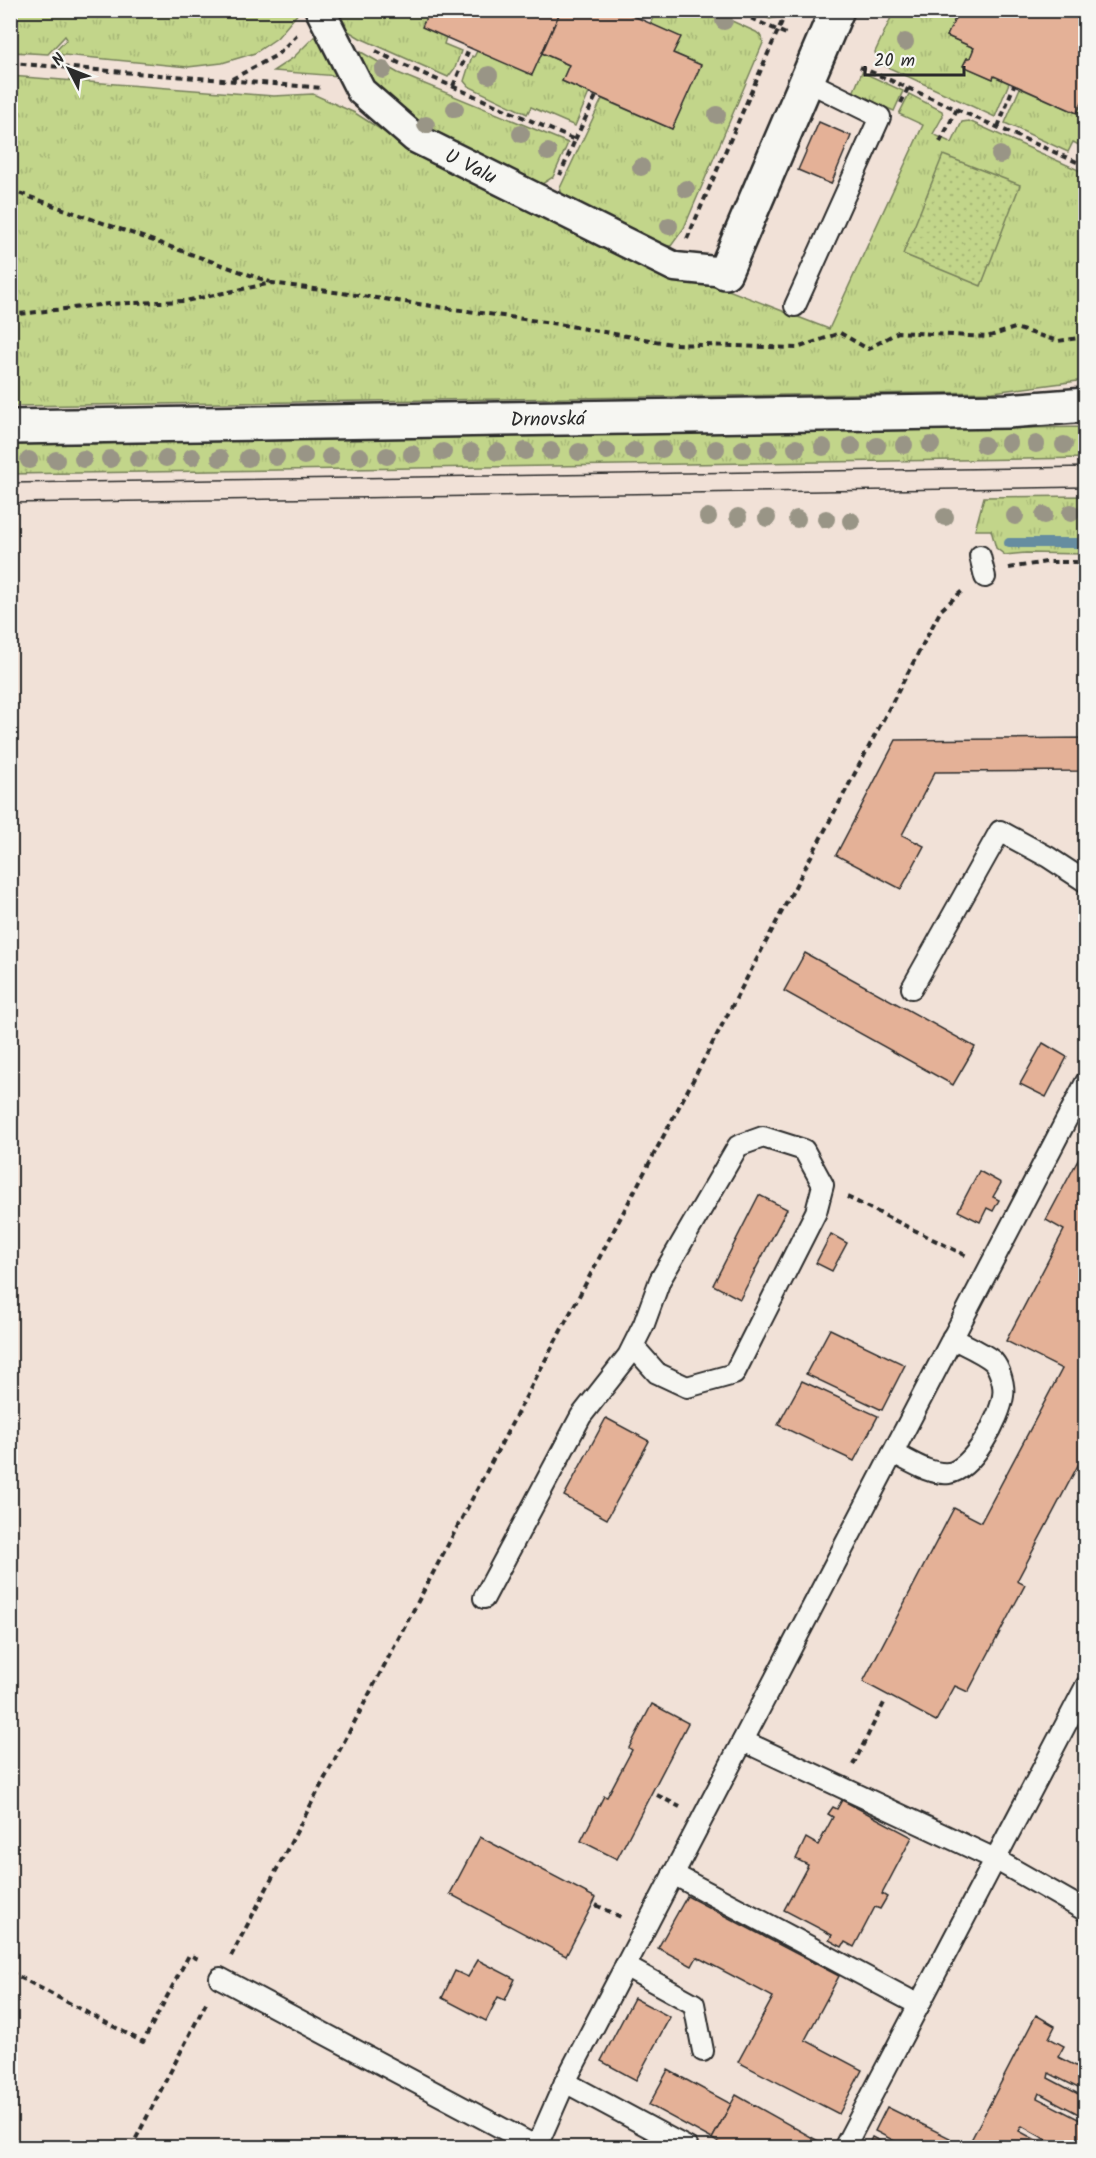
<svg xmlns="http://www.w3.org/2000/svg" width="1096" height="2158" font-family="Kalam,sans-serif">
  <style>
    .grass { fill: url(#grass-tufts); stroke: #76805a; stroke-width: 1.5 }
    .park { fill: url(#park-dots); stroke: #76805a; stroke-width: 1.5 }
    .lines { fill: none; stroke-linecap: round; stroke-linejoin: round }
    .stream { stroke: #668da0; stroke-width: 10 }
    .building { fill: #e4b197; stroke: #2b2b2b; stroke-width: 1.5 }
    .service-casing { stroke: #2b2b2b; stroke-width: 24 }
    .pedestrian-casing { stroke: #2b2b2b; stroke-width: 33 }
    .minor-casing { stroke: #2b2b2b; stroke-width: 38 }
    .secondary-casing { stroke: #2b2b2b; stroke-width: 38 }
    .path { stroke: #2b2b2b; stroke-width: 4; stroke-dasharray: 6 4.5; stroke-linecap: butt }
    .service { stroke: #f6f6f2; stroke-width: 20 }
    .pedestrian { stroke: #f6f6f2; stroke-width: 28 }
    .minor { stroke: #f6f6f2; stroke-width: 33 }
    .secondary { stroke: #f6f6f2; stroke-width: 33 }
    .tram { stroke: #2b2b2b; stroke-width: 1.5 }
    .tree { fill: #999586 }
    .labels { text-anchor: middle; stroke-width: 4.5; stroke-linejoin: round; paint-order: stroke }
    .street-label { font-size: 20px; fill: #2b2b2b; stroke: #f6f6f2 }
  </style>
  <defs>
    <pattern id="grass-tufts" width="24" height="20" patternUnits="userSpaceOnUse" patternTransform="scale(1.5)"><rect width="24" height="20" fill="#c2d58a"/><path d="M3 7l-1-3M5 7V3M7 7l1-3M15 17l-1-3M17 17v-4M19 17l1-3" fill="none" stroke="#a7b777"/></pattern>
    <pattern id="park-dots" width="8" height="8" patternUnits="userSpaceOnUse" patternTransform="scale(1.5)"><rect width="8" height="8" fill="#c2d58a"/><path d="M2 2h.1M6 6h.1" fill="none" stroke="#a7b777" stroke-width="1.8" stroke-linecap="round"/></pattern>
  </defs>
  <rect width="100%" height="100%" fill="#f1e1d7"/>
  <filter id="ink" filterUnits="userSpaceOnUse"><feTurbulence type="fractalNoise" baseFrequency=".0167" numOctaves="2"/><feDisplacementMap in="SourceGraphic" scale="12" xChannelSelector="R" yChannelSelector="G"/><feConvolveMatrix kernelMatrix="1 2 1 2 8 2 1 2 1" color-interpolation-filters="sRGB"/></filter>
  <g filter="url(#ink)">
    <!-- grass -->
    <g class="grass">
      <polygon points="10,11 11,10 300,11 277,38 255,53 222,63 188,67 53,54 67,39 65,36 48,54 11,52"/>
      <polygon points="337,11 429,11 446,37 444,44 461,51 455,68 448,77 360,38 340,26"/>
      <polygon points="656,11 710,11 756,32 762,37 763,43 684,228 671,246 662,245 567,199 562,194 560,188 602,99 672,129 700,65 673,53 680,37 650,24"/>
      <polygon points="750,11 780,11 777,17 770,19"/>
      <polygon points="894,11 959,11 947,36 974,48 970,58 967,58 963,66 993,79 994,76 1009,83 995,117 881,64 881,61 877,58 875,52"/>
      <polygon points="1062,11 1085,11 1085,40 1078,37 1085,21"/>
      <polygon points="316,35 338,76 273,71 293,58"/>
      <polygon points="477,51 532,74 542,53 569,65 562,81 589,93 575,126 531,107 527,114 468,86 464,81 472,56 474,57"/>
      <polygon points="361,52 398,73 568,143 553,177 539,186 403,116 358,67"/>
      <polygon points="862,72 903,91 894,111 853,93"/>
      <polygon points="10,76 274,96 313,94 355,113 436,165 673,281 718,286 829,329 923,125 899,114 909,94 942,111 943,116 933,134 952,143 962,122 969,121 1085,173 1085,380 993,392 11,406"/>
      <polygon points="1020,88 1077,113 1085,93 1085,148 1073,142 1068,152 1005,123"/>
      <polygon points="1086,427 1085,458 10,474 11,445"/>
      <polygon points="1085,496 1085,554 1026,553 1005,555 996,548 991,530 975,530 984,497"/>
    </g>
    <!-- park -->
    <polygon class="park" points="943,155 1020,185 981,286 903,254"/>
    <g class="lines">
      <!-- stream -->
      <polyline class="stream" points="1009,543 1086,543"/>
    </g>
    <!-- building -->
    <g class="building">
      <polygon points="561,10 532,75 422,27 429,10"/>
      <polygon points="561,10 620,10 681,37 673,53 701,65 672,129 562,81 569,65 542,53"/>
      <polygon points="959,10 1062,10 1085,21 1078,37 1086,40 1086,93 1077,113 994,76 993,79 963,66 967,58 970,58 974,48 947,36"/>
      <polygon points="819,122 851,136 831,184 798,170"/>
      <polygon points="1086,738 1086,771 935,772 902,835 924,846 901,889 836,855 896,740"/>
      <polygon points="805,953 975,1047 953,1085 784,991"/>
      <polygon points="1043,1043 1067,1057 1046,1097 1020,1084"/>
      <polygon points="1086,1145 1086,1450 1017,1581 1025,1585 968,1692 955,1686 936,1721 863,1682 954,1508 981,1522 1062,1369 1006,1341 1064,1230 1046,1220"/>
      <polygon points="979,1171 1001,1183 993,1197 999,1200 993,1211 987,1208 980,1222 958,1211"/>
      <polygon points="759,1195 787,1209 740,1299 713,1285"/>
      <polygon points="831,1234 847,1243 832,1271 816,1263"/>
      <polygon points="830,1329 905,1365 882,1410 806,1374"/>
      <polygon points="802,1381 878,1416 854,1461 778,1425"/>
      <polygon points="606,1418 649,1441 607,1519 564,1496"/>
      <polygon points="652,1704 688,1723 617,1859 581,1841 604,1796 607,1797 632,1750 629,1748"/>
      <polygon points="842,1800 912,1837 882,1894 887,1897 880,1909 875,1907 854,1947 845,1942 842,1947 829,1940 832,1935 784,1910 808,1865 796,1859 806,1838 818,1845 833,1817 828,1814 833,1807 837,1809"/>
      <polygon points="480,1837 596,1898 566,1956 450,1894"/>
      <polygon points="687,1896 839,1976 805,2040 862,2070 839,2114 738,2062 773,1997 697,1957 692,1966 658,1948"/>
      <polygon points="478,1960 515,1979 505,2000 498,1997 486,2021 442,1998 455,1971 468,1977"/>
      <polygon points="634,1998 670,2017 636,2080 601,2061"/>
      <polygon points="1036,2015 1055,2026 1049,2038 1064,2046 1058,2057 1086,2071 1086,2092 1049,2073 1048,2078 1086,2098 1086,2118 1039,2093 1037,2098 1086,2123 1086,2148 1061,2148 1022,2126 1019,2131 1051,2148 967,2148"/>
      <polygon points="668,2070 731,2104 712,2139 649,2105"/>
      <polygon points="736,2095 822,2143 820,2148 728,2148 712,2139"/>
      <polygon points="887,2107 950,2138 945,2148 908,2148 875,2131"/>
      <polygon points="872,2137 893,2148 867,2148"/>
    </g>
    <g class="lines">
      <!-- service casing -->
      <g class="service-casing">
        <g id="service">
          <polyline points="795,306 880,117 807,81"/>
          <polyline points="980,556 985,577"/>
          <polyline points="912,988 1000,831 1048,857 1086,882"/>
          <path d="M893,1453C910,1461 929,1475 949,1473C973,1469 1000,1418 1003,1396C1005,1386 1000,1369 993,1361C982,1352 965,1345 952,1338"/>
          <polyline points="484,1598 581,1416 628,1356 644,1324 660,1280 738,1146 763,1137 804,1150 823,1185 816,1212 734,1374 687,1387 657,1373 633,1346"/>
          <polyline points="743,1741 995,1859 1086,1911"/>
          <polyline points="673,1874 919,2005"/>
          <polyline points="625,1966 694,2004 703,2051"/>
          <polyline points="220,1978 539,2148"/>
          <polyline points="536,2148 565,2082"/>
          <polyline points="688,2148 565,2082 1086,1082"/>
          <polyline points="844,2148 1086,1686"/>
        </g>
      </g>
      <!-- pedestrian casing -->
      <g class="pedestrian-casing">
        <g id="pedestrian">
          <path id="s1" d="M320,10L361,91L415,138L675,267L725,272"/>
        </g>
      </g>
      <!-- minor casing -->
      <g class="minor-casing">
        <polyline id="minor" points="725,272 837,10"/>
      </g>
      <!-- secondary casing -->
      <g class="secondary-casing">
        <g id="secondary">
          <path id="s2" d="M10,427L1007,411L1086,405"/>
        </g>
      </g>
      <!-- path -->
      <g class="path">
        <polyline points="732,10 786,34"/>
        <polyline points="630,15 632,10"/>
        <polyline points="376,51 399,63 575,140 560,175"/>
        <polyline points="10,63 324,88"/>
        <polyline points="860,67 1086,166"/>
        <polyline points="232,79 277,55 297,35"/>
        <polyline points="453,86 470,47"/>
        <polyline points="901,103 908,88"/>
        <polyline points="998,127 1014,85"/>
        <polyline points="575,140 596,96"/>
        <polyline points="940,142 957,109"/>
        <polyline points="10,190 270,282"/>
        <polyline points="687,239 787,10"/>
        <polyline points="10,315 108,304 185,301 272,283 558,324 672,344 797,348 840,333 868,349 898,332 987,337 1015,328 1058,341 1086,337"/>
        <polyline points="1009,568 1046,562 1086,562"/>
        <polyline points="847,1197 967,1256"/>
        <polyline points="853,1765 885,1701"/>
        <polyline points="657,1795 680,1807"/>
        <polyline points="596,1905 623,1918"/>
        <polyline points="231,1956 941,610 962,591"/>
        <polyline points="10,1972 143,2042 189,1955 201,1960"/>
        <polyline points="131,2148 208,1999"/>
      </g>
      <!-- service -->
      <use href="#service" class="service"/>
      <!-- pedestrian -->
      <use href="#pedestrian" class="pedestrian"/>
      <!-- minor -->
      <use href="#minor" class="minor"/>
      <!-- secondary -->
      <use href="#secondary" class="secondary"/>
      <!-- tram -->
      <g class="tram">
        <polyline points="10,483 1086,467"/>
        <polyline points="10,503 1086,487"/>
      </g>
    </g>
    <!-- trees -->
    <g class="tree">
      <circle cx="724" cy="21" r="9"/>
      <circle cx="905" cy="42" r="9"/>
      <circle cx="383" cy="70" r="9"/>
      <circle cx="489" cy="75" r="9"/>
      <circle cx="455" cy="109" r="9"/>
      <circle cx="717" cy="115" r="9"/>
      <circle cx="426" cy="125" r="9"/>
      <circle cx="521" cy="134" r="9"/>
      <circle cx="548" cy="152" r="9"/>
      <circle cx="1000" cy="155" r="9"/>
      <circle cx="641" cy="167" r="9"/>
      <circle cx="686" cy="189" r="9"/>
      <circle cx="669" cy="226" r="9"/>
      <circle cx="1009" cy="443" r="9"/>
      <circle cx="1036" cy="444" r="9"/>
      <circle cx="904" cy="445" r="9"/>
      <circle cx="931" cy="445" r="9"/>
      <circle cx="984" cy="445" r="9"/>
      <circle cx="1064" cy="445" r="9"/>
      <circle cx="852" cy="446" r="9"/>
      <circle cx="877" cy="446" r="9"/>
      <circle cx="823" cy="447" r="9"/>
      <circle cx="796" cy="448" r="9"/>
      <circle cx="662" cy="449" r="9"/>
      <circle cx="716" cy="449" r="9"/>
      <circle cx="743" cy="449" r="9"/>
      <circle cx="769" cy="449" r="9"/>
      <circle cx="687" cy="450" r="9"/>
      <circle cx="525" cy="451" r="9"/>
      <circle cx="551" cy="451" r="9"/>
      <circle cx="607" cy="451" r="9"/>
      <circle cx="634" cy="451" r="9"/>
      <circle cx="443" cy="452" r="9"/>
      <circle cx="471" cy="452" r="9"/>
      <circle cx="497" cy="452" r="9"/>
      <circle cx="579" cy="452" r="9"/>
      <circle cx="412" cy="454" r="9"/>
      <circle cx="304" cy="456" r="9"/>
      <circle cx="360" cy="456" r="9"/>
      <circle cx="387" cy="456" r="9"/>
      <circle cx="192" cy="457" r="9"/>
      <circle cx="276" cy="457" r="9"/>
      <circle cx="330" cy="457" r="9"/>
      <circle cx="166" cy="458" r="9"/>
      <circle cx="220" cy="458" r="9"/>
      <circle cx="248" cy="458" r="9"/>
      <circle cx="83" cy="459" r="9"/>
      <circle cx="110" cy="459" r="9"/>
      <circle cx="138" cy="459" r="9"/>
      <circle cx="29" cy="460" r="9"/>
      <circle cx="56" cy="460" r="9"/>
      <circle cx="1071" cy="513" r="9"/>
      <circle cx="1044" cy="515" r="9"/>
      <circle cx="1015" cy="516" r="9"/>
      <circle cx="708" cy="517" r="9"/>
      <circle cx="738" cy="517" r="9"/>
      <circle cx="945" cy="517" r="9"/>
      <circle cx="767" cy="518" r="9"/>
      <circle cx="797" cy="519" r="9"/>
      <circle cx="826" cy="519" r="9"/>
      <circle cx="851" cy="521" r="9"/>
    </g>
  </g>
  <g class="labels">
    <!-- street labels -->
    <g class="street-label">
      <text dy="7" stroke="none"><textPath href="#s1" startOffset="225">U Valu</textPath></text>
      <text dy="7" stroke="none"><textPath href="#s2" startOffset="538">Drnovská</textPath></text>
    </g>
  </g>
  <!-- margin -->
  <rect width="1096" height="2158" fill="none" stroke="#f6f6f2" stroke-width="36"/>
  <rect x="18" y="18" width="1060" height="2122" fill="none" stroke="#2b2b2b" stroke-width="2" filter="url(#ink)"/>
  <!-- north arrow -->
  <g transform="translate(69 69) rotate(312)" stroke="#f6f6f2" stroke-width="4.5" paint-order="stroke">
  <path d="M0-4.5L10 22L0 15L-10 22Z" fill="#2b2b2b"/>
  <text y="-9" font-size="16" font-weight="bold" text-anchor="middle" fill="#2b2b2b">N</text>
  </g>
  <!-- scale -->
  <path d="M865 66v9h99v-9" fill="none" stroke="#2b2b2b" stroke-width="3"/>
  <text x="874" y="66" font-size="18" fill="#2b2b2b" stroke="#f6f6f2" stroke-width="4.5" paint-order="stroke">20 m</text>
</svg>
